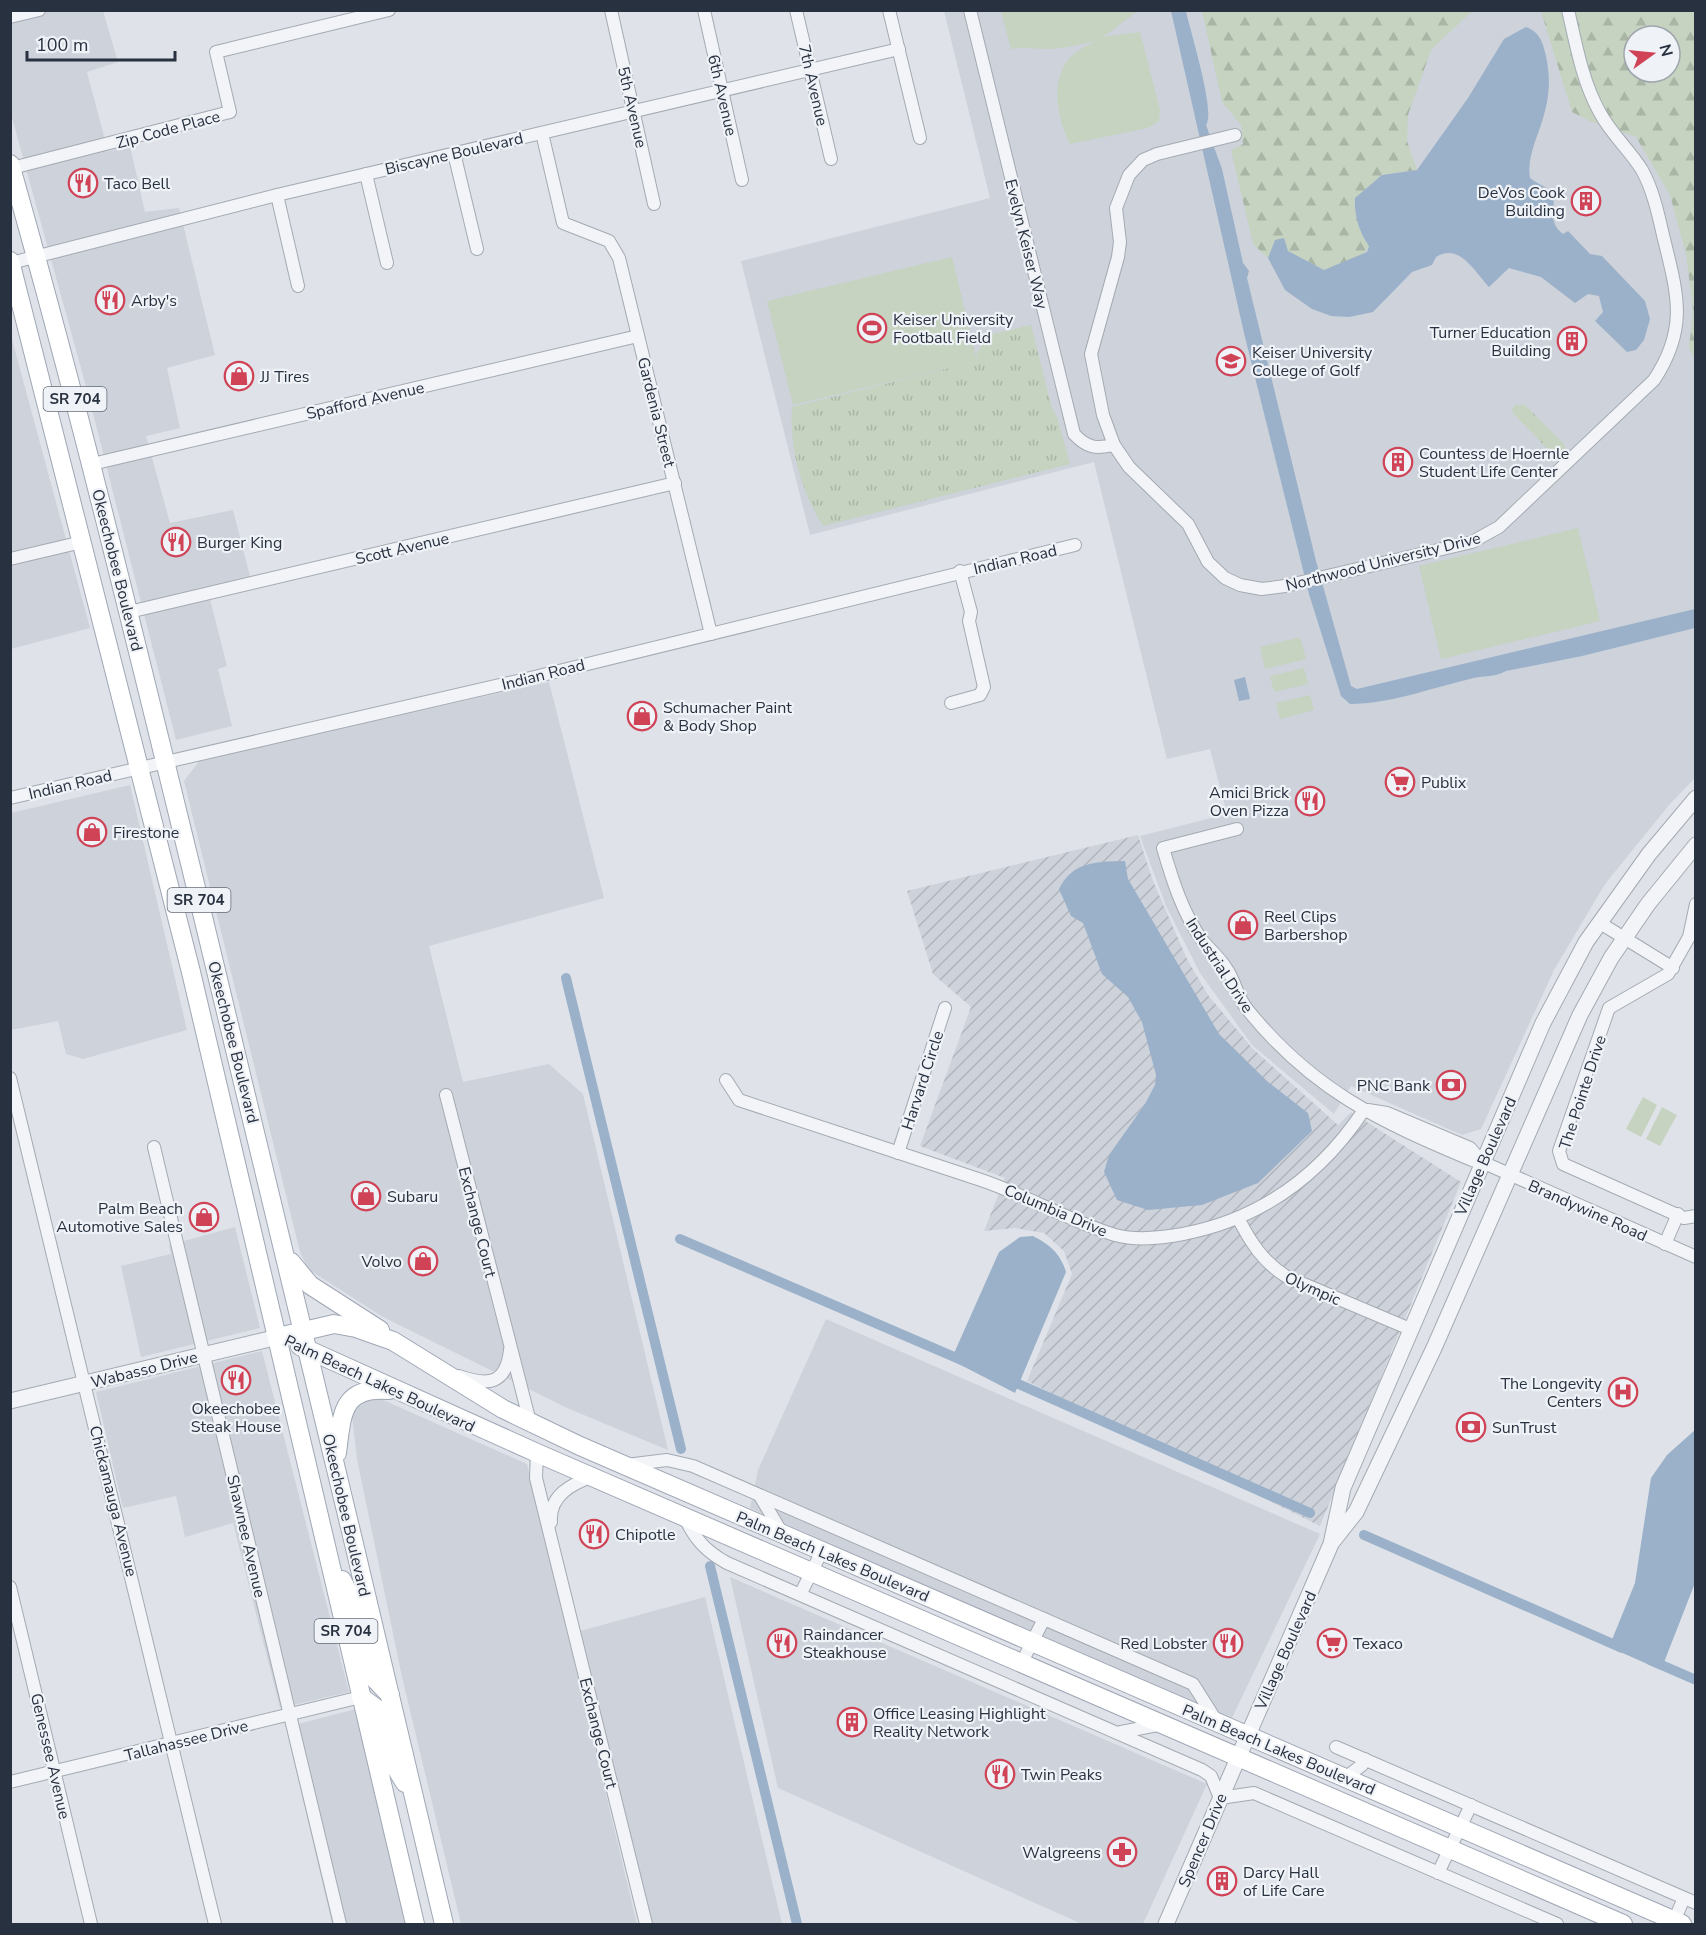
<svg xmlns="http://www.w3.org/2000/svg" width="1706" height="1935" font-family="'Nunito Sans',sans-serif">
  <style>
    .built { fill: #cdd2db; fill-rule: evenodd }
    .industrial { fill: url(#industrial-furrows) }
    .grass { fill: url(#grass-tufts) }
    .forest { fill: url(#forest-firs); fill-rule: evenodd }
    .pitch { fill: #c5d3c0 }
    .water { fill: #9ab1c9 }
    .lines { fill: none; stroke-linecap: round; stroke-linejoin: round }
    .canal { stroke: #9ab1c9; stroke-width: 10 }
    .minor-casing { stroke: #a4aab3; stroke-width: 14 }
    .tertiary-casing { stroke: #a4aab3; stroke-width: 17 }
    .primary-casing { stroke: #9fa7b5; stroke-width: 20 }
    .minor { stroke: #f2f4f7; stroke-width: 12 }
    .tertiary { stroke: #f2f4f7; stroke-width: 15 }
    .primary { stroke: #fff; stroke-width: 18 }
    .labels { text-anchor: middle; stroke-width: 4.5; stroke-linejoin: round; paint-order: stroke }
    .shield { fill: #eff2f6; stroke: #646b77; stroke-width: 1.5 }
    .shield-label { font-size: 15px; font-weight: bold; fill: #283140 }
    .street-label { font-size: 16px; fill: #283140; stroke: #eff2f6 }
    .poi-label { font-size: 16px; fill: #283140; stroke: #eff2f6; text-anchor: start }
  </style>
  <defs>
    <pattern id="industrial-furrows" width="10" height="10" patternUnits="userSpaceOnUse" patternTransform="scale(1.5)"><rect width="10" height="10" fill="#cdd2db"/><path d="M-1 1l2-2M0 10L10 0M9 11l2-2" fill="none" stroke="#b0b5bd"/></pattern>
    <pattern id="grass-tufts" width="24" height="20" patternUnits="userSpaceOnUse" patternTransform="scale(1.5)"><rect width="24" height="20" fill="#c5d3c0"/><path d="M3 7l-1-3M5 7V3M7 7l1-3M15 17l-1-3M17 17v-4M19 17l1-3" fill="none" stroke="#a9b6a6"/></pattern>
    <pattern id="forest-firs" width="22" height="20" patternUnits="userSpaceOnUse" patternTransform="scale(1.5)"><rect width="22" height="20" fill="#c5d3c0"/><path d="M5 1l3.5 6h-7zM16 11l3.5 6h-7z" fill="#a9b6a6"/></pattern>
  </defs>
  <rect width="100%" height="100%" fill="#dfe3e9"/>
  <!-- built -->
  <g class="built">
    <polygon points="10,11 103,11 118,62 87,72 108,151 130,146 145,212 179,208 215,355 167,368 180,428 146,436 170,523 233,510 253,588 210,599 227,666 218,669 232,726 176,740 87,390 11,114"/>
    <path d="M944,11H1695V778L1669,805L1605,884L1554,970L1481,1129L1462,1135L1351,1086L1334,1114L1252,1045L1200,973L1166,906L1140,836L1227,814L1210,749L1167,759L1094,462L810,535L741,261L990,198ZM1634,36H1670V72H1634Z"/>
    <polygon points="10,332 90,628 11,649 10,649"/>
    <polygon points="549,682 604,898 429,946 463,1082 549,1064 583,1094 668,1450 567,1408 383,1317 308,1269 300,1252 184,781 201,759"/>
    <polygon points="130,785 187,1030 83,1059 66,1054 58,1021 11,1030 11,813"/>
    <polygon points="235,1227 260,1328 141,1357 121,1266 171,1254 169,1245"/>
    <polygon points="826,1319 1320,1534 1232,1718 1201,1707 750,1508 758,1470"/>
    <polygon points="262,1351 349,1692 280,1708 233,1523 185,1537 176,1496 123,1508 96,1392"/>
    <polygon points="381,1399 527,1464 637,1924 461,1924 402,1677 357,1459 352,1416 360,1402"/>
    <polygon points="730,1577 1207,1784 1143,1924 1082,1924 778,1788"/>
    <polygon points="705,1597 782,1924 651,1924 580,1631"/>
    <polygon points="356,1709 406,1924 332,1924 286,1727"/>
  </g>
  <!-- industrial -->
  <polygon class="industrial" points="1138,835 1153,881 1187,959 1208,995 1253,1049 1338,1125 1351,1112 1461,1182 1320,1526 1027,1381 1072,1274 1064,1251 1044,1233 1015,1228 984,1231 1005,1178 920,1146 971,1007 933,974 907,891"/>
  <!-- grass -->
  <g class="grass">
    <path d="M1031,325L1052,409L1057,417L1070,464L823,526C801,491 789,448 792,407L977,361L976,355L982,345L980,337Z"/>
    <polygon points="1515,405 1525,405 1562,442 1566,448 1563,456 1554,456 1513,413 1512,409"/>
  </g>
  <!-- forest -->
  <g class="forest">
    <path d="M1202,11H1472L1431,50L1408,115L1407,141L1417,170L1382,175L1355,198C1354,215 1359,232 1369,246L1363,255L1324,270L1288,251L1275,240L1268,258L1253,244L1231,150L1243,144L1241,125L1222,102Z"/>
    <path d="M1541,11H1695V359L1689,348L1693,310L1686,254L1670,195L1636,137L1590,121L1572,112ZM1634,36H1670V72H1634Z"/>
  </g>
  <!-- pitch -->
  <g class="pitch">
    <path d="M1001,11H1138L1103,37L1140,32L1160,110L1159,121L1148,128L1070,144C1058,120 1050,85 1067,61C1073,52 1086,47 1094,41C1079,45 1065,48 1050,49C1035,49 1025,47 1011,49Z"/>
    <polygon points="952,257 977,361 793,405 767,301"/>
    <polygon points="1578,528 1600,621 1441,659 1419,566"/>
    <polygon points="1300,637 1306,659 1265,669 1260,647"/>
    <polygon points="1304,668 1308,684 1274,692 1270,676"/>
    <polygon points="1310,695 1314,710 1280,719 1276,703"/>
    <polygon points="1643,1097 1657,1105 1641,1137 1626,1129"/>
    <polygon points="1662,1107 1677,1115 1660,1146 1646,1139"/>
  </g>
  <!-- water -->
  <g class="water">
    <path d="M1171,11H1186C1190,31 1216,112 1206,125L1222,169L1243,263L1249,271L1247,278L1316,561L1351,686L1357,689L1695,609V628L1582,656L1506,671C1493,678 1483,675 1470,679C1431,688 1390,704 1350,704L1341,696L1309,594L1244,333Z"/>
    <path d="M1526,27C1540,32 1543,43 1546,56C1550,75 1550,92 1545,111C1540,133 1526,156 1530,178C1536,183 1545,186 1550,191C1560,201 1544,220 1563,234L1568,231L1590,254L1602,256L1645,301L1650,319L1644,340L1636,350L1627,352L1595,321L1603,312L1599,296L1588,294L1575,303L1541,277L1509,268L1489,287C1475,272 1459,242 1436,257L1432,265L1412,272L1373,312L1349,317L1331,316L1312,309L1285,290L1268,258L1275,240L1284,238L1288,251L1324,270L1367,252L1369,246C1359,232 1354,215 1355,198L1382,175L1417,170L1468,98L1504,39Z"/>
    <polygon points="1245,677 1250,699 1239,701 1234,680"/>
    <path d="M1125,861L1128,879L1219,1034L1268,1082L1308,1113L1312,1131L1258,1183L1202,1205L1148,1210L1117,1200L1104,1172L1109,1155L1145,1104L1155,1085L1156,1075L1142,1022L1128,997L1102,974L1083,923L1071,916L1059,889C1073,861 1096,862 1125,861Z"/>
    <path d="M1033,1236C1050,1245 1060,1253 1066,1272L1015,1393L951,1360L999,1252L1020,1237Z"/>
    <polygon points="1695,1430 1695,1583 1661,1670 1609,1647 1635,1583 1651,1478 1667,1455"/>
  </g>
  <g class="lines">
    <!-- canal -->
    <g class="canal">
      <polyline points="566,978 681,1449"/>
      <polyline points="680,1239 966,1362"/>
      <polyline points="1005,1378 1310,1513"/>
      <polyline points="1364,1535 1622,1648"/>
      <polyline points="710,1566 797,1924"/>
      <polyline points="1650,1660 1696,1680"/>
    </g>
    <!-- minor casing -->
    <g class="minor-casing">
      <g id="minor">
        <polyline points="611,10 654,204"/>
        <polyline points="704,10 742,180"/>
        <polyline points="796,10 831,159"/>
        <polyline points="889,10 920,138"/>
        <path d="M970,10L1074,434C1087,448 1096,449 1114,445"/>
        <polyline points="10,17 39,10"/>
        <polyline points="542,133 563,223 609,241 619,258 711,634"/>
        <path d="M1235,135L1157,154L1143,160L1129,175L1116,208L1120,242L1118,257L1091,354L1103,415L1114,445L1129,467L1188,524L1208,562L1225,578L1240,585L1262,589L1285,586L1472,542L1499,527L1654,380C1689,327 1677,293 1663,235C1658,213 1653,190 1642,170C1629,149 1610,133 1599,111C1582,80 1576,44 1568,10"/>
        <polyline points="454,153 477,249"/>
        <polyline points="12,168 230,112 216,52 389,10"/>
        <polyline points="366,174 387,263"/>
        <polyline points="277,195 298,286"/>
        <polyline points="11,263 277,195 899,49"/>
        <polyline points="92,464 638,336"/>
        <polyline points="10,559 82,542"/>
        <polyline points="129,612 675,483"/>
        <polyline points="951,703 980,695 984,687 969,621 971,612 960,571"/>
        <polyline points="10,798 522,680 1075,545"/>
        <path d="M1237,829L1163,848C1172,879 1183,914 1202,940C1210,950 1220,958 1226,968C1235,980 1237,997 1247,1009C1312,1090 1379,1121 1472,1160L1482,1162L1696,1257"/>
        <polyline points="1696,904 1689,937 1668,974 1609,1008 1559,1151 1563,1164 1684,1218 1696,1216"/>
        <polyline points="1600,923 1673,968"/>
        <polyline points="10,1078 215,1924"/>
        <path d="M726,1080L739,1100C820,1127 900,1153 981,1180C1026,1195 1069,1221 1115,1235C1137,1241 1161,1238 1183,1234C1261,1219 1320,1176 1364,1110"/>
        <polyline points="446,1095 530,1422"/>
        <polyline points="1368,1110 1387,1113 1470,1148 1482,1162"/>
        <polyline points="154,1147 340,1924"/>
        <polyline points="898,1153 945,1008"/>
        <path d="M1238,1218C1251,1243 1263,1262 1287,1277L1410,1329"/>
        <polyline points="1665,1244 1678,1214"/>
        <path d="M459,1376C488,1386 506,1385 510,1350"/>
        <polyline points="537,1453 536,1478 646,1924"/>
        <polyline points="626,1465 667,1460 693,1466 1193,1684 1217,1722"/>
        <polyline points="760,1496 782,1533"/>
        <path d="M684,1516C694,1538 705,1551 727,1563L1202,1770L1211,1776L1220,1798L1254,1793L1557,1924"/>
        <path d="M551,1522C549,1495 572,1484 593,1476"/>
        <polyline points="10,1587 91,1924"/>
        <polyline points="801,1593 822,1551"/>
        <polyline points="1022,1662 1044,1619"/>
        <polyline points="1121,1732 1163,1724"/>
        <polyline points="1336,1747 1696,1903"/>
        <polyline points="1345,1778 1362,1765 1365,1759"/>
        <polyline points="10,1782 361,1697"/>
        <polyline points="1438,1873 1471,1805"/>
        <polyline points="1674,1921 1684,1898"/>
      </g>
    </g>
    <!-- tertiary casing -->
    <g class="tertiary-casing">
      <g id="tertiary">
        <polyline points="10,1401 278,1337"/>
        <polyline points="1333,1541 1356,1512 1434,1348 1580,1015 1611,958 1648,904 1696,845"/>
        <polyline points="1166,1924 1331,1544 1343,1488 1543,1023 1586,942 1649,854 1696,798"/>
      </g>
    </g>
    <!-- primary casing -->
    <g class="primary-casing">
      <g id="primary">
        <path d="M10,164C79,406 138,651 198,896C282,1239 363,1581 444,1924"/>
        <polyline points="10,261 191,972 415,1924"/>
        <polyline points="291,1262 310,1285 380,1330"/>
        <polyline points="278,1337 334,1324 356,1328 393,1341 503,1409 580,1446 1682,1924"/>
        <polyline points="300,1346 537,1453 1623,1924"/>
        <path d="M337,1453C342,1415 341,1386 389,1390"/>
        <polyline points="342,1580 352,1600 369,1673 390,1695"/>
        <polyline points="361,1697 380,1711 392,1762 405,1783"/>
      </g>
    </g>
    <!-- minor -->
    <use href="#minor" class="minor"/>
    <!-- tertiary -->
    <use href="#tertiary" class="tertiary"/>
    <!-- primary -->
    <use href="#primary" class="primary"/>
  </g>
  <!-- icons -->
  <defs>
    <g id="restaurant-ring" transform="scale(1.5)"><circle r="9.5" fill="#eff2f6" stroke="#d04357" stroke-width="1.5"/><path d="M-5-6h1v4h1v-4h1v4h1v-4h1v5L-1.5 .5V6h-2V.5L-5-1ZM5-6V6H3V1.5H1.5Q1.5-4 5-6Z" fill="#d04357"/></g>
    <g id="building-ring" transform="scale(1.5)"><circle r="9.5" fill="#eff2f6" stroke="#d04357" stroke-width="1.5"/><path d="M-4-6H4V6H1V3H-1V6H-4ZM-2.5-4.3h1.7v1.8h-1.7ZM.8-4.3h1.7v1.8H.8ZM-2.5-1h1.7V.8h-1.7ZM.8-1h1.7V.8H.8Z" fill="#d04357"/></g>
    <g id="stadium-ring" transform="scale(1.5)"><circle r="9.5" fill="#eff2f6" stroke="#d04357" stroke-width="1.5"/><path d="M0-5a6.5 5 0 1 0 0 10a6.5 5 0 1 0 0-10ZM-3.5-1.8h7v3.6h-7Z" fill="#d04357"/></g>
    <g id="university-ring" transform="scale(1.5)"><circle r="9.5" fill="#eff2f6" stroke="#d04357" stroke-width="1.5"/><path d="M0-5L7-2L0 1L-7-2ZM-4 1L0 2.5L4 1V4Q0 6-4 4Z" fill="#d04357"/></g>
    <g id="shop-ring" transform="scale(1.5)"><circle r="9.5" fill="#eff2f6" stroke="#d04357" stroke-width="1.5"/><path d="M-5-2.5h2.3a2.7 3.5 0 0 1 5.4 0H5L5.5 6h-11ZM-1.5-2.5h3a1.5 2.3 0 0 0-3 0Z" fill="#d04357"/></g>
    <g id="supermarket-ring" transform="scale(1.5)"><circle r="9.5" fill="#eff2f6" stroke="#d04357" stroke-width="1.5"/><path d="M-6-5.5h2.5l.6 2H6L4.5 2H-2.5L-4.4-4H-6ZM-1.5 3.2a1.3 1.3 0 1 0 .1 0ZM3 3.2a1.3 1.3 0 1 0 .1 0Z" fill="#d04357"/></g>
    <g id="bank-ring" transform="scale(1.5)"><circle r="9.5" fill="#eff2f6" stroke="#d04357" stroke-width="1.5"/><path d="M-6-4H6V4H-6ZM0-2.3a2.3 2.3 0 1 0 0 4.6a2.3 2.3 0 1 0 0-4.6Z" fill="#d04357"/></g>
    <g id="hospital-ring" transform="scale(1.5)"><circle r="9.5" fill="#eff2f6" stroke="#d04357" stroke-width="1.5"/><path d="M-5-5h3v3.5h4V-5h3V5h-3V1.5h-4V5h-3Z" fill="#d04357"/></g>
    <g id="pharmacy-ring" transform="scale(1.5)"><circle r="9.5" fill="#eff2f6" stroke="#d04357" stroke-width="1.5"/><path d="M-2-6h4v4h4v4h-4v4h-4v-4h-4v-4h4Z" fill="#d04357"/></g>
  </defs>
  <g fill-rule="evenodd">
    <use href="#restaurant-ring" x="83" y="183"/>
    <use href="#building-ring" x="1586" y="201"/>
    <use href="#restaurant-ring" x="110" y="300"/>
    <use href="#stadium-ring" x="872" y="328"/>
    <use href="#building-ring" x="1572" y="341"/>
    <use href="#university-ring" x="1231" y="361"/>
    <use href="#shop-ring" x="239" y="376"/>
    <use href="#building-ring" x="1398" y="462"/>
    <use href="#restaurant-ring" x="176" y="542"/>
    <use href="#shop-ring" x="642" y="716"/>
    <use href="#supermarket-ring" x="1400" y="782"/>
    <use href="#restaurant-ring" x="1310" y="801"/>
    <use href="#shop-ring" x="92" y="832"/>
    <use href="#shop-ring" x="1243" y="925"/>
    <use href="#bank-ring" x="1451" y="1085"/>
    <use href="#shop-ring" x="366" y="1196"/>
    <use href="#shop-ring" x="204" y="1217"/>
    <use href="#shop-ring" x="423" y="1261"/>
    <use href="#restaurant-ring" x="236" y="1380"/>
    <use href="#hospital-ring" x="1623" y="1392"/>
    <use href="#bank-ring" x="1471" y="1427"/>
    <use href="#restaurant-ring" x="594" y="1534"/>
    <use href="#restaurant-ring" x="782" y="1643"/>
    <use href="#restaurant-ring" x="1228" y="1643"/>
    <use href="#supermarket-ring" x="1332" y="1643"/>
    <use href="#building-ring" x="852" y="1722"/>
    <use href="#restaurant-ring" x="1000" y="1774"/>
    <use href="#pharmacy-ring" x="1122" y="1852"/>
    <use href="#building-ring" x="1222" y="1881"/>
  </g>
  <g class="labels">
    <!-- shield labels -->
    <g class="shield">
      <rect x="43.5" y="387" width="63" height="24" rx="4.5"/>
      <rect x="167.5" y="888" width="63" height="24" rx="4.5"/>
      <rect x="314.5" y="1619" width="63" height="24" rx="4.5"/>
    </g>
    <g class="shield-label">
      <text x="75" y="404">SR 704</text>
      <text x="199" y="905">SR 704</text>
      <text x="346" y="1636">SR 704</text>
    </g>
    <!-- street labels -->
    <g class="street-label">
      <text transform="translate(814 85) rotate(77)" y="6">7th Avenue</text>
      <text transform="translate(723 95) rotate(77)" y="6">6th Avenue</text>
      <text transform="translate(633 107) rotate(77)" y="6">5th Avenue</text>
      <text transform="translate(168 129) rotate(-15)" y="6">Zip Code Place</text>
      <text transform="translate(454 153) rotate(-13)" y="6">Biscayne Boulevard</text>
      <text transform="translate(1027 244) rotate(76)" y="6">Evelyn Keiser Way</text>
      <text transform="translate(365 400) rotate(-13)" y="6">Spafford Avenue</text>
      <text transform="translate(657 412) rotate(76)" y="6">Gardenia Street</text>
      <text transform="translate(402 548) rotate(-13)" y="6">Scott Avenue</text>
      <text transform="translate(1015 559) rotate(-13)" y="6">Indian Road</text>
      <text transform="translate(1383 561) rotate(-14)" y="6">Northwood University Drive</text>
      <text transform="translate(118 570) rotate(76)" y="6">Okeechobee Boulevard</text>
      <text transform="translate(543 674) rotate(-14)" y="6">Indian Road</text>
      <text transform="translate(70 784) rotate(-13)" y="6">Indian Road</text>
      <text transform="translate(1220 965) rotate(57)" y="6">Industrial Drive</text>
      <text transform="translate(234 1042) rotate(76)" y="6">Okeechobee Boulevard</text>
      <text transform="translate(922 1080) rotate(-72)" y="6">Harvard Circle</text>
      <text transform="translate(1582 1092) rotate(-72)" y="6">The Pointe Drive</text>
      <text transform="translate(1485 1156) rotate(-66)" y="6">Village Boulevard</text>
      <text transform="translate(1056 1210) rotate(23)" y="6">Columbia Drive</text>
      <text transform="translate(1588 1210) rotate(24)" y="6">Brandywine Road</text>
      <text transform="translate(478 1222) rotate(76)" y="6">Exchange Court</text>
      <text transform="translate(1313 1288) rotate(24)" y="6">Olympic</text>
      <text transform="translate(144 1369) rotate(-14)" y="6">Wabasso Drive</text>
      <text transform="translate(380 1383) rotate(25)" y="6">Palm Beach Lakes Boulevard</text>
      <text transform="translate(114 1501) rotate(76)" y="6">Chickamauga Avenue</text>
      <text transform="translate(347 1515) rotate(77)" y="6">Okeechobee Boulevard</text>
      <text transform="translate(247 1536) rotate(77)" y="6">Shawnee Avenue</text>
      <text transform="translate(833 1556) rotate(23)" y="6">Palm Beach Lakes Boulevard</text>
      <text transform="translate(1285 1650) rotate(-66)" y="6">Village Boulevard</text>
      <text transform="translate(599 1733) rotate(76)" y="6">Exchange Court</text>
      <text transform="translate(186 1740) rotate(-14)" y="6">Tallahassee Drive</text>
      <text transform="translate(1279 1749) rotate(23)" y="6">Palm Beach Lakes Boulevard</text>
      <text transform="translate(51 1756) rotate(77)" y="6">Genessee Avenue</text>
      <text transform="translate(1202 1840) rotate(-67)" y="6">Spencer Drive</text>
    </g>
    <!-- poi labels -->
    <g class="poi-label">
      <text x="104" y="189">Taco Bell</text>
      <text x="1565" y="198" text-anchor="end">DeVos Cook<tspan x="1565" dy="18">Building</tspan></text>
      <text x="131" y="306">Arby's</text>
      <text x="893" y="325">Keiser University<tspan x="893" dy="18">Football Field</tspan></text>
      <text x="1551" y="338" text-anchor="end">Turner Education<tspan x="1551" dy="18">Building</tspan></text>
      <text x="1252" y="358">Keiser University<tspan x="1252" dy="18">College of Golf</tspan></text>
      <text x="260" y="382">JJ Tires</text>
      <text x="1419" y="459">Countess de Hoernle<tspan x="1419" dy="18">Student Life Center</tspan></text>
      <text x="197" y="548">Burger King</text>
      <text x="663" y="713">Schumacher Paint<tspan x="663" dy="18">&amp; Body Shop</tspan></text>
      <text x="1421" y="788">Publix</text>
      <text x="1289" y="798" text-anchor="end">Amici Brick<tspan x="1289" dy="18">Oven Pizza</tspan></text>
      <text x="113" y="838">Firestone</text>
      <text x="1264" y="922">Reel Clips<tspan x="1264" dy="18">Barbershop</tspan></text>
      <text x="1430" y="1091" text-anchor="end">PNC Bank</text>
      <text x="387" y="1202">Subaru</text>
      <text x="183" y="1214" text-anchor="end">Palm Beach<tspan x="183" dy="18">Automotive Sales</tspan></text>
      <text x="402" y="1267" text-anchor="end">Volvo</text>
      <text x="1602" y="1389" text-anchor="end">The Longevity<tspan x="1602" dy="18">Centers</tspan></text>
      <text x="236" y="1414" text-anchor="middle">Okeechobee<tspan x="236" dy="18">Steak House</tspan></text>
      <text x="1492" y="1433">SunTrust</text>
      <text x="615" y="1540">Chipotle</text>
      <text x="803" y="1640">Raindancer<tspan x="803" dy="18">Steakhouse</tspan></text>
      <text x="1207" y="1649" text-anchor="end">Red Lobster</text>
      <text x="1353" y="1649">Texaco</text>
      <text x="873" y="1719">Office Leasing Highlight<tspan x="873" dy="18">Reality Network</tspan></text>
      <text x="1021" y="1780">Twin Peaks</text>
      <text x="1101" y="1858" text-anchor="end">Walgreens</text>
      <text x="1243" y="1878">Darcy Hall<tspan x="1243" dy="18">of Life Care</tspan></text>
    </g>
  </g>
  <!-- border -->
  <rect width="1706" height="1935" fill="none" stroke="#283140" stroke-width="24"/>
  <!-- north arrow -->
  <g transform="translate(1652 54) rotate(75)"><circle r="28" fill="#eff2f6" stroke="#9fa5ad" stroke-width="1.5"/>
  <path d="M0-4.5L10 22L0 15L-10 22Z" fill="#d04357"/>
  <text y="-9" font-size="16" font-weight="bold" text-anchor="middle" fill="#283140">N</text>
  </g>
  <!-- scale -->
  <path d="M27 51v9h148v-9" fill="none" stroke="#283140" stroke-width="3"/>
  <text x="36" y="51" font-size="18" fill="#283140" stroke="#eff2f6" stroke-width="4.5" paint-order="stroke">100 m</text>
</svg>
